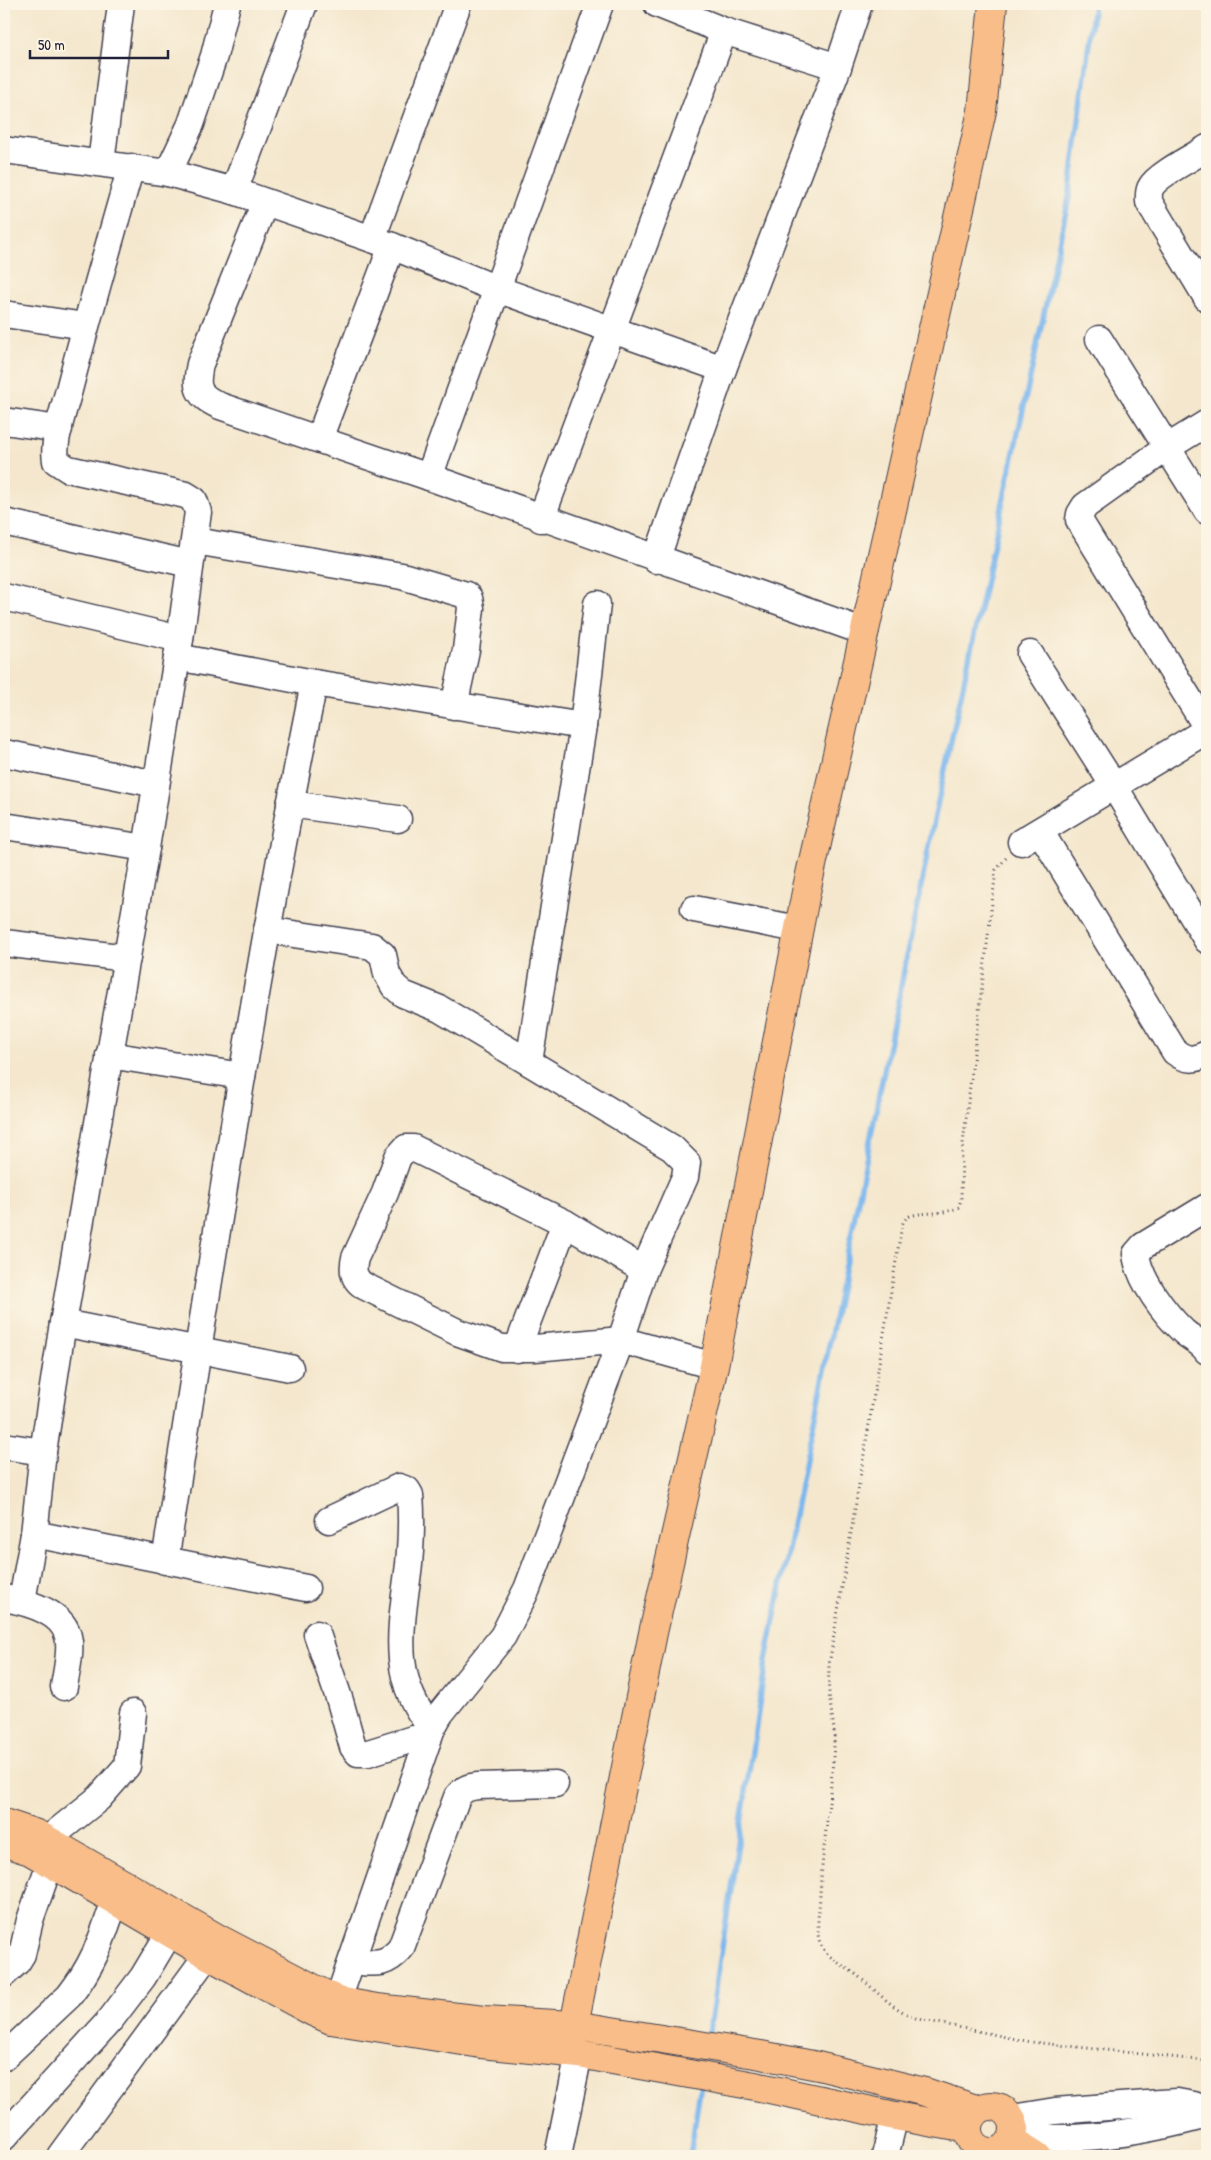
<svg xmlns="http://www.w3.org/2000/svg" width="1211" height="2160" font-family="'Patrick Hand',sans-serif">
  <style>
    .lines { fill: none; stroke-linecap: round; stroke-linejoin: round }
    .stream { stroke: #7cb7ee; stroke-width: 5.5 }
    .minor-casing { stroke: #424051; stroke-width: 29 }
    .major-casing { stroke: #424051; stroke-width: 30 }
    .path { stroke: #424051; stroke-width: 3; stroke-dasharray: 1 4; stroke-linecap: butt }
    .minor { stroke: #fff; stroke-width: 26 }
    .major { stroke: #f8bd88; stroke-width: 28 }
  </style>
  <rect width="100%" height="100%" fill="#fcf5e5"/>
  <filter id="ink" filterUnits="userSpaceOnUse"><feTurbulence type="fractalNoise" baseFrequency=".02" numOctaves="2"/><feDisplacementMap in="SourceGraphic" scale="10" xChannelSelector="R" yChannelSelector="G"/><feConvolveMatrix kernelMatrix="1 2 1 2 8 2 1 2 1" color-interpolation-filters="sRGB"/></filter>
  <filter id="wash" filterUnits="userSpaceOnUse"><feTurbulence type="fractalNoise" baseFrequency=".0096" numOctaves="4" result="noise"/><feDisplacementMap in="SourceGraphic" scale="20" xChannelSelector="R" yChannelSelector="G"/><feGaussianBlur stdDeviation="1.12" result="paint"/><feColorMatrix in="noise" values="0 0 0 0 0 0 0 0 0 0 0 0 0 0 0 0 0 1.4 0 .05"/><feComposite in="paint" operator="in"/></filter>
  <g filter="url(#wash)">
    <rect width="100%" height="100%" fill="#f4e7cd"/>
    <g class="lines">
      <!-- stream -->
      <g class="stream">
        <polyline points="708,2039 766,1660 937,806 1069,198 1094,4"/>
        <polyline points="690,2156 701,2083"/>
      </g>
    </g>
  </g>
  <g filter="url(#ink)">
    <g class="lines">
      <!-- minor casing -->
      <g class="minor-casing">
        <g id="minor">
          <polyline points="657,4 724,31 838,67"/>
          <path d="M1207,148C1195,156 1157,175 1151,187C1148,191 1149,197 1149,202L1207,298"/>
          <polyline points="4,150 168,173 234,191 392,246 497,289 723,369"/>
          <polyline points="101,163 121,4"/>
          <path d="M131,167C110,240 89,313 70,386C65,406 52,441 56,461L68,469L186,495L194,500L198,512L180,639L146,848"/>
          <polyline points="168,173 191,124 214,56 227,4"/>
          <polyline points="234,191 304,4"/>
          <path d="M265,202L200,364C195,389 197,395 220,406L429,477L865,632"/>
          <polyline points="372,239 458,4"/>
          <polyline points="4,314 85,326"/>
          <polyline points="1099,339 1207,511"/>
          <polyline points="4,421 59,429"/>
          <polyline points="1207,423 1168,447 1085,506 1080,514 1079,520 1207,728"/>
          <polyline points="319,439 392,246"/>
          <polyline points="429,477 600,4"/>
          <polyline points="541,519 724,31"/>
          <polyline points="4,522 190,564"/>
          <polyline points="195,541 402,576 466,595 469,598 471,608 466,650 454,706"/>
          <polyline points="656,560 723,369 838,67 859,4"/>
          <polyline points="4,597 180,639"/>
          <polyline points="1030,654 1114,786 1207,940"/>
          <polyline points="177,657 314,683 583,726"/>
          <polyline points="4,753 156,784"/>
          <polyline points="290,804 398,819"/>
          <polyline points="4,826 146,848 63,1323 43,1452 4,1446"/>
          <path d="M1040,831L1175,1052C1187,1061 1194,1060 1207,1054"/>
          <polyline points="1021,842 1207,730"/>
          <polyline points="694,909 798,929"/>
          <polyline points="267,930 372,946 383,955 387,974 394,986 403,994 440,1009 672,1148 687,1163 685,1177 644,1270 621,1340 527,1589 503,1636 440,1714 432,1728 331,2020"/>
          <polyline points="4,943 127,958"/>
          <polyline points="109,1055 242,1076"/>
          <polyline points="529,1062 583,726 597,604"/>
          <path d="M1207,1207L1143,1246L1136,1254C1139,1280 1165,1314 1184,1332C1192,1339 1201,1342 1207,1351"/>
          <path d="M644,1270L565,1223L413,1148H406L398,1157L385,1193L355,1258C352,1270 353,1279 364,1286L457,1332L502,1348H535L621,1340L714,1366"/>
          <polyline points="63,1323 290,1368"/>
          <polyline points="517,1349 565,1223"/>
          <path d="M329,1520L399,1487L407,1490L410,1495C412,1517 411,1541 409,1564C402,1623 388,1679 432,1728"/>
          <polyline points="34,1534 306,1588"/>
          <path d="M165,1561C211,1268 255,974 314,683"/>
          <path d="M4,1598C26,1602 62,1611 68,1636C72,1651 66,1672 64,1687"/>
          <polyline points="22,1601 34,1534 43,1452"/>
          <polyline points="317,1634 340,1701 353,1747 358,1753 368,1753 413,1739 428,1740"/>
          <polyline points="48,1839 99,1798 127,1766 133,1713"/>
          <path d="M352,1961C374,1963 385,1967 401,1948L457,1797C463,1789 468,1787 478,1786L555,1784"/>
          <polyline points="4,1974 17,1962 22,1954 30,1920 50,1863"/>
          <path d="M4,2057L69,1996C95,1963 102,1938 115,1900"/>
          <polyline points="1012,2118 1055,2111 1160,2103 1177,2102 1194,2105 1207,2111"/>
          <path d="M1014,2133C1029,2135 1045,2138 1060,2138C1110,2138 1159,2128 1207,2115"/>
          <polyline points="4,2137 111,2019 143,1977 170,1932"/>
          <polyline points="60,2156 219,1939"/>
          <polyline points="558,2156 579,2054"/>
          <polyline points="885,2156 895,2116"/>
        </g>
      </g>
      <!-- major casing -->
      <g class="major-casing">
        <g id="major">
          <polyline points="4,1823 37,1834 219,1939 338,2001 377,2008 485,2020 574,2025 761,2055 818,2066 925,2092 979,2110"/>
          <polyline points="14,1846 30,1851 208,1955 313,2012 331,2020 481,2044 579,2054 755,2086 895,2116 968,2129"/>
          <polyline points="567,2053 574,2025 653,1633 714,1366 806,892 982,111 993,4"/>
          <circle cx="991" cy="2129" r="23"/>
          <polyline points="1012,2140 1037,2156"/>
        </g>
      </g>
      <!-- path -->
      <path class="path" d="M1006,858L996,870L962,1152L961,1199L959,1207C941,1216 926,1211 910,1216C906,1217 904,1221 902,1225L829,1665C829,1674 828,1683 829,1692C830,1709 835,1725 834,1741C832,1792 823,1843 820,1893C820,1908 815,1929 820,1943C827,1958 841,1964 854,1973C878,1991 888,2007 918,2019L1031,2042L1207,2061"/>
      <!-- minor -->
      <use href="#minor" class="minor"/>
      <!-- major -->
      <use href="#major" class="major"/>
    </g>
  </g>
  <!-- margin -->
  <rect width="1211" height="2160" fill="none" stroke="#fcf5e5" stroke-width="20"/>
  <!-- scale -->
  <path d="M30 50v8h138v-8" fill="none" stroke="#22223b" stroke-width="2.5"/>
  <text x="38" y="50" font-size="15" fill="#22223b" stroke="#fcf5e5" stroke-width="4" paint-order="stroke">50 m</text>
</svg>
